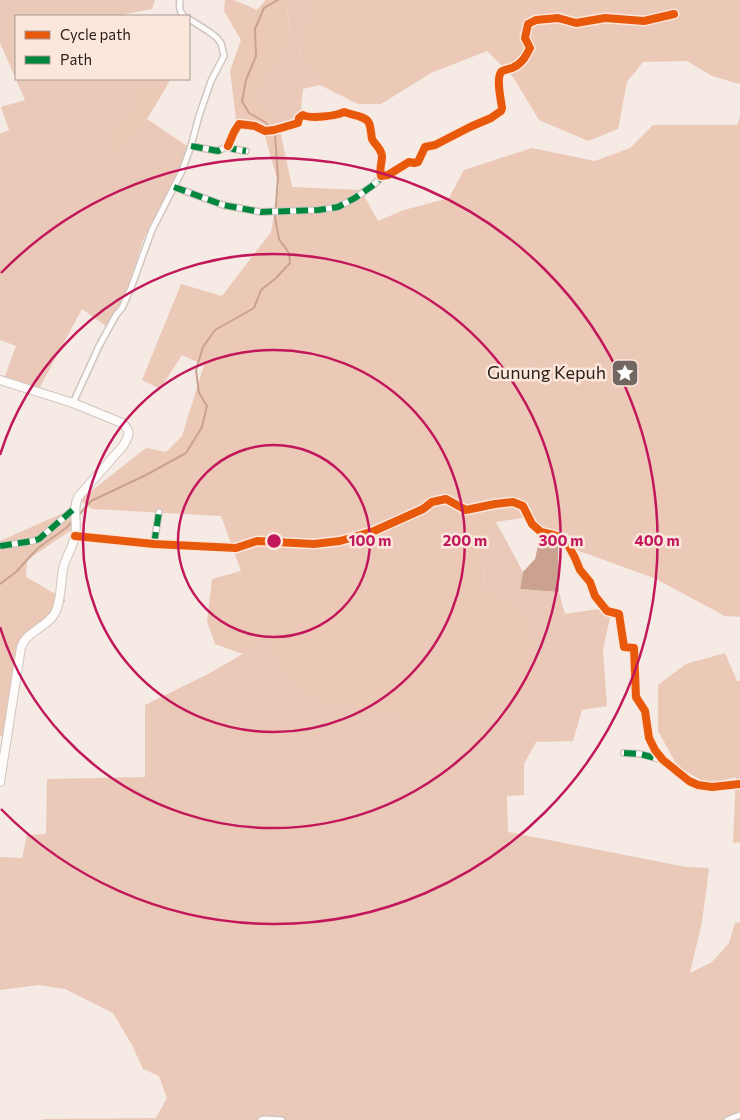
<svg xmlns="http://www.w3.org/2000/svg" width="740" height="1120" font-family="Commissioner,sans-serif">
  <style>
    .green { fill: #ebc9b9 }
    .forest { fill: #ecc8b7 }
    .water { fill: #caa28f }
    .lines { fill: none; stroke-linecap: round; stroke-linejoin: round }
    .stream { stroke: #caa28f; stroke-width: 2 }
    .minor-casing { stroke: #d0c5bf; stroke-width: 8 }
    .secondary-casing { stroke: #d0c5bf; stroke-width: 10 }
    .minor { stroke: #fefcfb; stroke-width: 5 }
    .secondary { stroke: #fefcfb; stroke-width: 8 }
    .quiet { stroke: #00873e; stroke-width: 6; stroke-dasharray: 12 6; stroke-linecap: butt }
    .cycleway-casing { stroke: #fce7dd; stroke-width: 11 }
    .cycleway { stroke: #e8590c; stroke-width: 8 }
    .ring { fill: none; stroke: #c2185b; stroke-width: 2.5 }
    .labels { text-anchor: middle; stroke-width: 5; stroke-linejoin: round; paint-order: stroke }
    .poi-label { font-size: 18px; fill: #2d201a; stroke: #fce7dd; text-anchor: end }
    .centre { fill: #c2185b; stroke: #fce7dd; stroke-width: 2.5 }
    .ring-label { font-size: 15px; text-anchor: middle; font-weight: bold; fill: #c2185b; stroke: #fce7dd; stroke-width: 5; stroke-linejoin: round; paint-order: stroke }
  </style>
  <rect width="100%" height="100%" fill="#f5eae4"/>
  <!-- green -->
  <g class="green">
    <polygon points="0,0 155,0 152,9 126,14 125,16 16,16 16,79 139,79 134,105 101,146 116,155 147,119 190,148 143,240 125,297 106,326 82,309 39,389 4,379 16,346 0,340 0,134 9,130 1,107 25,100 0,43"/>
    <polygon points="301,0 310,0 299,53 320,85 303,89 300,120 279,125 258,94 291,42 287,6"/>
    <polygon points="496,522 523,572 520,589 559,592 565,614 598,609 610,618 603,650 607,706 582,710 573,741 536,742 524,764 524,795 507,796 508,832 686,867 709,868 702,922 690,973 712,962 729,943 735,923 740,922 740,1120 43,1120 43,1119 156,1118 167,1098 159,1076 143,1069 132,1045 113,1013 65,989 39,985 0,990 0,857 22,858 27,835 46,834 47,779 145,777 145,705 208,674 243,654 268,642 278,668 521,608 484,587 483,562"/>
  </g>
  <!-- forest -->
  <g class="forest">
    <polygon points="225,0 234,0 257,10 266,0 301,0 287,7 291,42 258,94 279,125 292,187 361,190 378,221 404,210 449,198 464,170 532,148 595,161 630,148 653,125 737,125 740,117 740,617 725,616 654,578 540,537 528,517 496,522 483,562 484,587 521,608 534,647 528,696 477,722 395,717 312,699 278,668 268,642 243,654 215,644 207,621 212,579 241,571 221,516 92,509 80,500 146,448 166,452 182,436 204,365 182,355 160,389 142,380 181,284 222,296 271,232 279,186 262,126 236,119 230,71 241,40 224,11"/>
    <polygon points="310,0 740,0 740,84 712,76 687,61 643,62 627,82 618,129 588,141 539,120 513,77 487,51 431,73 381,104 358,104 320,85 299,53"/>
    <polygon points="139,79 171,79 147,119 116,155 101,146 134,105"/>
    <polygon points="70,510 76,527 27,560 26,577 66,600 51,622 20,643 5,736 0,736 0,541"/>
    <polygon points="725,653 737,681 740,681 740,842 733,843 736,777 708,784 678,767 658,731 658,685 686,664"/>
  </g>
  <!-- water -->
  <polygon class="water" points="540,537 558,544 559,592 520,589 523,572 535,559"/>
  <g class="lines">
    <!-- stream -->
    <g class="stream">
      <polyline points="78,516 91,501 146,475 186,453 202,427 207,406 199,393 196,370 203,347 215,330 254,308 261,290 276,278 290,263 289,253 279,239 275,218 278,177 275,135 265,122 249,113 242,101 246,80 256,56 255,29 264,8 278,0"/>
      <polyline points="0,584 16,572 38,548 66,528 73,521"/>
    </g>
    <!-- minor casing -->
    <g class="minor-casing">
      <g id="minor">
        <path d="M180,0C179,7 179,11 184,16"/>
        <polyline points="191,146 218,151 228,146 233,149 246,151"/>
        <path d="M228,146L234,132L239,124L255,126L265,131L274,130L298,123L299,118L303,115C311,119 336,116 344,112C352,115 366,116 369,123C371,128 371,134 372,139C375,145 381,148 382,156C382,163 379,169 381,176L388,175L409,162L414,163L418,162L425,147L435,145L470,127L491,118L501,111L502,108C501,100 496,79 501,72C503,70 509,69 512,68C522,64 526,56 530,48L525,38L528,24L536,20L558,18L576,23L605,18L644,21L674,14"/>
        <polyline points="174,187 223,205 261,212 319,210 338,207 355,198 372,186 383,176"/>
        <polyline points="73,403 99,346 116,315 122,308 131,288 152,230 182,171 191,146 199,116 211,81 224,56 221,43 216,37 208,31 189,19"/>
        <polyline points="75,536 154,544 236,548 257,541 314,544 340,541 374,531 423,509 432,502 446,499 466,510 495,504 513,502 523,506 532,524 541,532 554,535 565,539 575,558 580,570 590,582 595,596 607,611 619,614 624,647 634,648 636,697 645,711 649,738 655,750 663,760 689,781 698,785 712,787 740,784"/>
        <polyline points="154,544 159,512"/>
        <polyline points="0,546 33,541 39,539 75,508"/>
        <polyline points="624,753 640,754 663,760"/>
        <polyline points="261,1120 265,1119 282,1120"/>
        <polyline points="727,1120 740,1115"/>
      </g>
    </g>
    <!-- secondary casing -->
    <g class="secondary-casing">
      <path id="secondary" d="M0,380L73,403L122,423C132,432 129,436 123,446L78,497C72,510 78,523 75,536C73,546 67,555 64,565C60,580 62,597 56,611C51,622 39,627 30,635C26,638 23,642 21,647L0,782"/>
    </g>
    <!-- minor -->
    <use href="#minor" class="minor"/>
    <!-- secondary -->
    <use href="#secondary" class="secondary"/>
    <!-- quiet -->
    <g class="quiet">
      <polyline points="191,146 218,151 228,146 233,149 246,151"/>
      <polyline points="174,187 223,205 261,212 319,210 338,207 355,198 372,186 383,176"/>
      <polyline points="154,544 159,512"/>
      <polyline points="0,546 33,541 39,539 75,508"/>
      <polyline points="624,753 640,754 663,760"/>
    </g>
    <!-- cycleway casing -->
    <g class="cycleway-casing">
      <g id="cycleway">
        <path d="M228,146L234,132L239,124L255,126L265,131L274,130L298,123L299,118L303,115C311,119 336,116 344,112C352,115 366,116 369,123C371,128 371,134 372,139C375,145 381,148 382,156C382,163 379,169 381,176L388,175L409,162L414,163L418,162L425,147L435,145L470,127L491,118L501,111L502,108C501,100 496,79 501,72C503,70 509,69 512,68C522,64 526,56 530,48L525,38L528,24L536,20L558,18L576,23L605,18L644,21L674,14"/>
        <polyline points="75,536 154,544 236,548 257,541 314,544 340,541 374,531 423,509 432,502 446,499 466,510 495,504 513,502 523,506 532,524 541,532 554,535 565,539 575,558 580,570 590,582 595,596 607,611 619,614 624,647 634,648 636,697 645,711 649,738 655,750 663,760 689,781 698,785 712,787 740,784"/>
      </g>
    </g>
    <!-- cycleway -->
    <use href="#cycleway" class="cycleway"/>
  </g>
  <!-- distance rings -->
  <g class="ring">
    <circle cx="274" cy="541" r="96"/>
    <circle cx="274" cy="541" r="191"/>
    <path d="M0 455A287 287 0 1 1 0 627"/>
    <path d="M1 273A383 383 0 1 1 1 809"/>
  </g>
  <!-- icons -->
  <defs>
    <g id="sight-square" transform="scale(1.4375)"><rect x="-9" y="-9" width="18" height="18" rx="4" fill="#736761" stroke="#fce7dd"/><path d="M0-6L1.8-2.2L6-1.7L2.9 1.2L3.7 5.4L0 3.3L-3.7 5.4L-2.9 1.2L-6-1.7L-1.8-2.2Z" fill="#fff"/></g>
  </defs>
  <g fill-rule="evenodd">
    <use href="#sight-square" x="625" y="373"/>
  </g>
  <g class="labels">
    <!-- poi labels -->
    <g class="poi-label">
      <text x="606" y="379">Gunung Kepuh</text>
    </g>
  </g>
  <circle cx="274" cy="541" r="8" class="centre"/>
  <g class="ring-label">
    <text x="370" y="546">100 m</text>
    <text x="465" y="546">200 m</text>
    <text x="561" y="546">300 m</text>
    <text x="657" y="546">400 m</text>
  </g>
  <!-- legend -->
  <rect x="15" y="15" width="175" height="65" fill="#fce7dd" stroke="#a9978f"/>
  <rect x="25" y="31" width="25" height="8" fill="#e8590c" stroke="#a9978f"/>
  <text x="60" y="40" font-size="15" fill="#2d201a">Cycle path</text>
  <rect x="25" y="56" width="25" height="8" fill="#00873e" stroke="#a9978f"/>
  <text x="60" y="65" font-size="15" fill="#2d201a">Path</text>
</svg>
